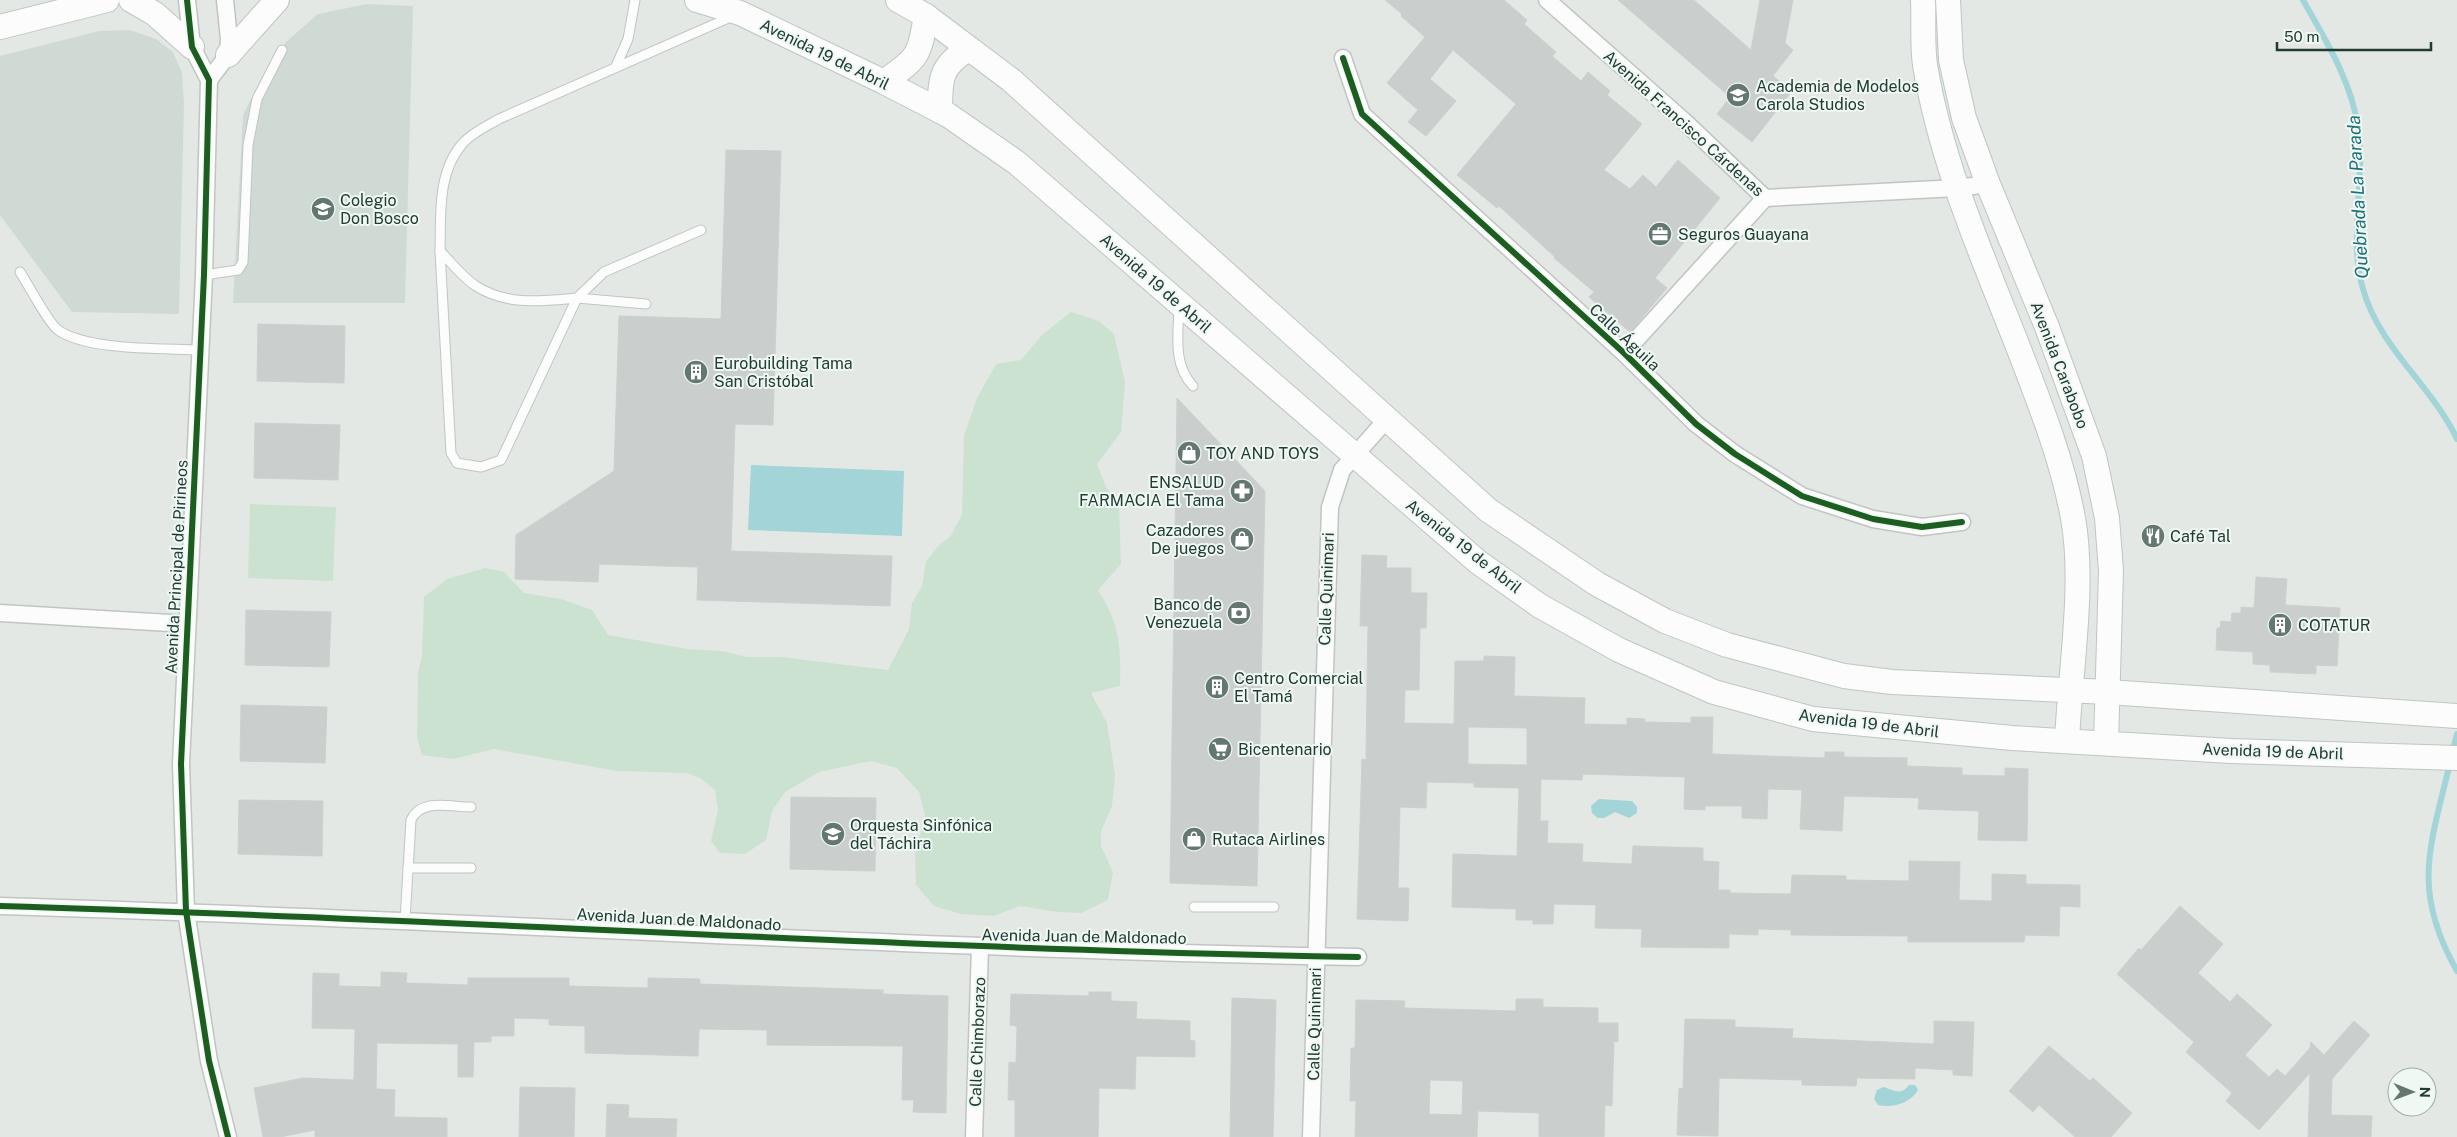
<svg xmlns="http://www.w3.org/2000/svg" width="2457" height="1137" font-family="'Public Sans',sans-serif">
  <style>
    .built { fill: #d0dad5 }
    .green { fill: #cbe2d0 }
    .water { fill: #a2d4d8 }
    .lines { fill: none; stroke-linecap: round; stroke-linejoin: round }
    .stream { stroke: #a2d4d8; stroke-width: 6 }
    .building { fill: #cacfcd; stroke: #cbd1ce; fill-rule: evenodd }
    .lane-casing { stroke: #c0c5c2; stroke-width: 11 }
    .street-casing { stroke: #c0c5c2; stroke-width: 19 }
    .secondary-casing { stroke: #bec6c2; stroke-width: 26 }
    .lane { stroke: #fbfcfb; stroke-width: 9 }
    .street { stroke: #fbfcfb; stroke-width: 16 }
    .secondary { stroke: #fbfcfb; stroke-width: 24 }
    .cycleway-casing { stroke: #f0f8f4; stroke-width: 9 }
    .cycleway { stroke: #1b5e20; stroke-width: 6 }
    .labels { text-anchor: middle; stroke-width: 4; stroke-linejoin: round; paint-order: stroke }
    .street-label { font-size: 16px; fill: #203c33; stroke: #f0f8f4 }
    .poi-label { font-size: 16px; fill: #203c33; stroke: #f0f8f4; text-anchor: start }
    .water-label { font-size: 18px; font-style: italic; fill: #197079; stroke: #f0f8f4 }
  </style>
  <rect width="100%" height="100%" fill="#e3e8e5"/>
  <!-- built -->
  <g class="built">
    <polygon points="367,4 413,6 405,303 233,303 243,115 259,83 286,42 318,14"/>
    <polygon points="130,30 156,39 173,52 182,73 184,103 179,314 72,312 0,215 0,56 99,31"/>
  </g>
  <!-- green -->
  <g class="green">
    <path d="M1071,312L1099,321L1114,334L1125,382L1121,432L1097,464L1106,487L1119,506L1121,564L1098,590C1120,625 1121,646 1120,686L1091,693L1107,723L1115,775L1112,806L1101,831V846L1113,872L1108,900L1081,913L1057,912L1020,906L994,916L961,914L934,906L916,885L915,847L926,819L919,792L897,768L871,761L819,772L785,792L772,811L766,840L745,854L720,853L711,841L718,810L715,790L700,778L686,773L617,771L494,749L454,759L422,755L417,738L418,673L422,656L424,597L447,579L485,568L504,572L524,593L561,599L592,610L608,635L687,649L722,651L747,657H781L888,670L909,629L912,603L922,586L926,561L939,545L950,537L962,515L964,436L977,398L996,364L1021,360L1043,334Z"/>
    <polygon points="250,504 336,507 333,581 248,578"/>
  </g>
  <!-- water -->
  <g class="water">
    <polygon points="751,465 904,471 902,536 748,530"/>
    <polygon points="1599,799 1632,801 1637,807 1637,813 1629,818 1615,812 1604,818 1598,818 1592,813 1591,806"/>
    <path d="M1909,1085H1915L1918,1090C1909,1104 1893,1108 1878,1105L1874,1099L1877,1090L1883,1087C1893,1089 1900,1097 1909,1085Z"/>
  </g>
  <g class="lines">
    <!-- stream -->
    <g class="stream">
      <path d="M2303,0C2326,41 2351,80 2358,127C2366,181 2348,237 2363,289C2379,347 2432,386 2457,439"/>
      <polyline points="2452,753 2457,734"/>
      <path d="M2450,763C2430,847 2411,890 2457,971"/>
    </g>
  </g>
  <!-- building -->
  <g class="building">
    <polygon points="1385,0 1504,0 1527,20 1524,24 1556,52 1552,56 1581,81 1588,72 1610,91 1607,95 1642,124 1604,170 1630,189 1643,175 1656,187 1678,160 1720,198 1655,278 1667,288 1630,332 1589,297 1594,292 1554,258 1555,257 1499,206 1497,208 1457,175 1516,104 1453,50 1430,79 1456,101 1426,136 1408,122 1418,110 1387,83 1425,37 1401,16 1402,14"/>
    <polygon points="1618,0 1694,0 1751,50 1760,0 1793,0 1785,43 1793,50 1773,76 1792,91 1752,142 1717,114 1730,97"/>
    <polygon points="726,150 781,151 773,425 735,424 731,551 892,556 890,606 697,600 698,567 599,564 598,582 515,579 516,535 614,471 619,316 721,319"/>
    <polygon points="258,324 345,326 344,383 257,381"/>
    <polygon points="1177,398 1265,491 1257,886 1170,883"/>
    <polygon points="255,423 340,425 338,480 254,478"/>
    <path d="M1362,555L1387,556L1386,568H1411V593H1427L1426,628H1420L1419,690H1405L1404,723L1454,724L1455,661H1484V656L1515,657L1514,696L1585,698L1584,724L1627,725V718L1645,719V722L1691,723V717H1713L1712,754L1825,758V752H1844V757L1907,758V766L1962,768V775L2005,776V768L2028,769L2027,841L1978,840L1979,811L1918,809L1919,798L1844,796L1842,831L1800,829L1802,790L1768,789L1767,819L1742,818V806H1705V810L1684,809L1685,777L1583,774L1582,780L1541,779L1540,821H1548L1547,843L1583,844L1582,862L1632,864L1633,846L1703,848V861L1719,862L1718,890H1730V893L1791,894L1792,875L1846,876V880L1909,881V861L1960,862L1959,900L1992,901V874L2026,875V884L2080,885V907L2060,906L2059,936L2025,935L2024,942H1908V936L1791,935V930L1758,929V935L1729,934V948L1641,947L1642,929L1595,928L1596,905L1554,904L1553,924H1533V920H1516V909L1452,907L1453,854L1517,856L1519,788L1474,787V783L1427,782L1426,808L1400,807L1398,888H1409L1408,921L1357,919L1362,759L1366,760L1367,683L1368,626H1360ZM1468,727L1527,728V765L1468,764Z"/>
    <polygon points="2256,577 2287,579 2285,605 2340,608 2337,666 2316,665 2316,674 2270,672 2270,665 2253,664 2253,652 2216,650 2217,628 2220,628 2221,621 2231,622 2232,613 2241,613 2241,607 2254,608"/>
    <polygon points="246,610 331,612 329,667 245,665"/>
    <polygon points="241,705 327,707 325,763 240,761"/>
    <polygon points="791,797 876,798 875,871 790,869"/>
    <polygon points="239,800 323,801 322,856 238,854"/>
    <polygon points="2180,906 2223,944 2198,973 2230,1002 2237,994 2272,1025 2245,1055 2269,1077 2277,1069 2285,1076 2310,1048 2311,1042 2324,1055 2354,1021 2370,1035 2332,1079 2331,1115 2372,1116 2371,1137 2308,1137 2310,1073 2259,1130 2226,1101 2232,1093 2186,1052 2194,1042 2117,974 2139,948 2141,950"/>
    <polygon points="381,972 407,973 406,983 468,985 468,978 569,978 569,986 648,988 648,978 700,979 700,984 883,990 883,994 948,996 946,1113 913,1112 914,1100 902,1100 903,1046 767,1045 767,1030 699,1029 698,1056 585,1053 585,1026 549,1025 549,1019 514,1018 514,1036 491,1036 491,1042 474,1042 473,1077 458,1077 458,1044 377,1043 376,1089 395,1090 394,1117 447,1118 447,1137 315,1137 315,1130 280,1137 263,1137 254,1088 303,1078 354,1080 355,1029 312,1028 313,973 339,974 339,986 381,987"/>
    <polygon points="1089,992 1111,992 1111,1001 1137,1002 1136,1019 1190,1021 1190,1040 1195,1041 1195,1057 1136,1056 1135,1089 1099,1088 1098,1137 1015,1137 1015,1100 1008,1100 1009,1062 1016,1063 1017,1026 1010,1025 1011,994 1089,996"/>
    <polygon points="1232,998 1276,1000 1273,1137 1230,1137"/>
    <path d="M1516,999H1543V1007L1598,1008V1023H1618V1042L1614,1041L1612,1106L1605,1105L1604,1137H1539V1113L1478,1111L1477,1137H1355L1356,1101H1350L1351,1048H1355L1356,1000L1405,1001L1404,1008L1516,1011ZM1430,1080L1463,1081L1462,1115L1429,1114Z"/>
    <polygon points="1685,1019 1735,1020 1735,1027 1793,1029 1792,1038 1934,1044 1934,1021 1974,1022 1972,1076 1953,1075 1953,1070 1915,1068 1915,1079 1857,1078 1856,1086 1802,1085 1802,1080 1719,1078 1718,1136 1677,1135 1679,1088 1683,1089"/>
    <polygon points="2049,1046 2090,1081 2093,1078 2132,1113 2111,1137 2075,1137 2039,1105 2033,1112 2009,1091"/>
    <polygon points="520,1087 575,1088 574,1137 519,1137"/>
    <polygon points="607,1104 629,1105 628,1118 677,1119 676,1137 606,1137"/>
  </g>
  <g class="lines">
    <!-- lane casing -->
    <g class="lane-casing">
      <g id="lane">
        <polyline points="616,66 628,39 635,0"/>
        <path d="M440,251C451,262 463,278 476,286C507,306 542,301 577,298L501,460L481,467L457,463L451,453Z"/>
        <path d="M440,251C441,215 437,172 463,143C473,132 487,126 499,119L733,16"/>
        <path d="M20,272C28,284 48,323 58,330C88,351 163,348 200,350"/>
        <polyline points="204,275 238,270 243,262 248,145 257,99 282,50"/>
        <polyline points="646,304 577,298 604,272 701,230"/>
        <path d="M1179,308C1178,336 1173,365 1193,386"/>
        <polyline points="408,868 471,868"/>
        <polyline points="1194,907 1274,907"/>
        <path d="M405,920L411,820C421,798 450,807 471,807"/>
      </g>
    </g>
    <!-- street casing -->
    <g class="street-casing">
      <g id="street">
        <polyline points="187,0 192,47 209,80 204,275 181,764 186,911 209,1061 228,1137"/>
        <polyline points="1547,0 1684,121 1765,198 1957,188 1988,184"/>
        <polyline points="1343,58 1362,114 1624,353 1696,424 1735,454 1802,496 1873,519 1922,527 1962,522"/>
        <polyline points="209,80 228,55 229,39 225,0"/>
        <polyline points="1624,353 1765,198"/>
        <polyline points="0,613 187,624"/>
        <path d="M0,906C453,919 905,949 1358,957"/>
        <polyline points="974,1137 980,947"/>
        <polyline points="1311,1137 1330,507 1342,470 1386,420"/>
      </g>
    </g>
    <!-- secondary casing -->
    <g class="secondary-casing">
      <g id="secondary">
        <polyline points="131,0 155,14 192,47"/>
        <polyline points="697,0 740,13 884,82 948,115 1017,163 1478,562 1540,606 1619,650 1714,692 1813,719 2012,738 2231,751 2457,758"/>
        <polyline points="898,0 926,16 1011,80 1488,510 1597,584 1665,621 1727,645 1844,676 1892,682 2108,692 2457,716"/>
        <path d="M1923,0C1924,21 1922,44 1925,65C1942,167 1985,262 2022,357C2042,409 2063,463 2073,518C2085,584 2070,672 2067,741"/>
        <polyline points="1948,0 1951,60 1964,118 1988,184 2047,327 2094,456 2107,518 2111,571 2106,743"/>
        <polyline points="0,27 107,0"/>
        <polyline points="228,55 277,0"/>
        <path d="M884,82C918,57 919,58 926,16"/>
        <path d="M940,111C940,80 940,65 969,49"/>
      </g>
    </g>
    <!-- lane -->
    <use href="#lane" class="lane"/>
    <!-- street -->
    <use href="#street" class="street"/>
    <!-- secondary -->
    <use href="#secondary" class="secondary"/>
    <!-- cycleway casing -->
    <g class="cycleway-casing">
      <g id="cycleway">
        <polyline points="187,0 192,47 209,80 204,275 181,764 186,911 209,1061 228,1137"/>
        <polyline points="1343,58 1362,114 1624,353 1696,424 1735,454 1802,496 1873,519 1922,527 1962,522"/>
        <path d="M0,906C453,919 905,949 1358,957"/>
      </g>
    </g>
    <!-- cycleway -->
    <use href="#cycleway" class="cycleway"/>
  </g>
  <!-- icons -->
  <defs>
    <g id="university-disc" transform="scale(1.25)"><circle r="9.5" fill="#647871" stroke="#f0f8f4"/><path d="M0-5L7-2L0 1L-7-2ZM-4 1L0 2.5L4 1V4Q0 6-4 4Z" fill="#fff"/></g>
    <g id="office-disc" transform="scale(1.25)"><circle r="9.5" fill="#647871" stroke="#f0f8f4"/><path d="M-6-3h4V-5.5h4V-3h4V5H-6ZM-1-4.5V-3h2v-1.5ZM-6 0V1H6V0Z" fill="#fff"/></g>
    <g id="building-disc" transform="scale(1.25)"><circle r="9.5" fill="#647871" stroke="#f0f8f4"/><path d="M-4-6H4V6H1V3H-1V6H-4ZM-2.5-4.3h1.7v1.8h-1.7ZM.8-4.3h1.7v1.8H.8ZM-2.5-1h1.7V.8h-1.7ZM.8-1h1.7V.8H.8Z" fill="#fff"/></g>
    <g id="shop-disc" transform="scale(1.25)"><circle r="9.5" fill="#647871" stroke="#f0f8f4"/><path d="M-5-2.5h2.3a2.7 3.5 0 0 1 5.4 0H5L5.5 6h-11ZM-1.5-2.5h3a1.5 2.3 0 0 0-3 0Z" fill="#fff"/></g>
    <g id="pharmacy-disc" transform="scale(1.25)"><circle r="9.5" fill="#647871" stroke="#f0f8f4"/><path d="M-2-6h4v4h4v4h-4v4h-4v-4h-4v-4h4Z" fill="#fff"/></g>
    <g id="restaurant-disc" transform="scale(1.25)"><circle r="9.5" fill="#647871" stroke="#f0f8f4"/><path d="M-5-6h1v4h1v-4h1v4h1v-4h1v5L-1.5 .5V6h-2V.5L-5-1ZM5-6V6H3V1.5H1.5Q1.5-4 5-6Z" fill="#fff"/></g>
    <g id="bank-disc" transform="scale(1.25)"><circle r="9.5" fill="#647871" stroke="#f0f8f4"/><path d="M-6-4H6V4H-6ZM0-2.3a2.3 2.3 0 1 0 0 4.6a2.3 2.3 0 1 0 0-4.6Z" fill="#fff"/></g>
    <g id="supermarket-disc" transform="scale(1.25)"><circle r="9.5" fill="#647871" stroke="#f0f8f4"/><path d="M-6-5.5h2.5l.6 2H6L4.5 2H-2.5L-4.4-4H-6ZM-1.5 3.2a1.3 1.3 0 1 0 .1 0ZM3 3.2a1.3 1.3 0 1 0 .1 0Z" fill="#fff"/></g>
  </defs>
  <g fill-rule="evenodd">
    <use href="#university-disc" x="1738" y="95"/>
    <use href="#university-disc" x="323" y="209"/>
    <use href="#office-disc" x="1660" y="234"/>
    <use href="#building-disc" x="696" y="372"/>
    <use href="#shop-disc" x="1189" y="453"/>
    <use href="#pharmacy-disc" x="1242" y="491"/>
    <use href="#restaurant-disc" x="2153" y="536"/>
    <use href="#shop-disc" x="1242" y="539"/>
    <use href="#bank-disc" x="1239" y="613"/>
    <use href="#building-disc" x="2280" y="625"/>
    <use href="#building-disc" x="1217" y="687"/>
    <use href="#supermarket-disc" x="1220" y="749"/>
    <use href="#university-disc" x="833" y="834"/>
    <use href="#shop-disc" x="1194" y="839"/>
  </g>
  <g class="labels">
    <!-- street labels -->
    <g class="street-label">
      <text transform="translate(825 54) rotate(26)" y="6">Avenida 19 de Abril</text>
      <text transform="translate(1684 123) rotate(42)" y="6">Avenida Francisco Cárdenas</text>
      <text transform="translate(1156 283) rotate(41)" y="6">Avenida 19 de Abril</text>
      <text transform="translate(1625 337) rotate(43)" y="6">Calle Águila</text>
      <text transform="translate(2060 365) rotate(69)" y="6">Avenida Carabobo</text>
      <text transform="translate(1464 546) rotate(38)" y="6">Avenida 19 de Abril</text>
      <text transform="translate(176 567) rotate(-87)" y="6">Avenida Principal de Pirineos</text>
      <text transform="translate(1326 589) rotate(-88)" y="6">Calle Quinimari</text>
      <text transform="translate(1869 723) rotate(7)" y="6">Avenida 19 de Abril</text>
      <text transform="translate(2273 751) rotate(2)" y="6">Avenida 19 de Abril</text>
      <text transform="translate(679 919) rotate(3)" y="6">Avenida Juan de Maldonado</text>
      <text transform="translate(1084 936) rotate(1)" y="6">Avenida Juan de Maldonado</text>
      <text transform="translate(1314 1024) rotate(-89)" y="6">Calle Quinimari</text>
      <text transform="translate(977 1042) rotate(-88)" y="6">Calle Chimborazo</text>
    </g>
    <!-- poi labels -->
    <g class="poi-label">
      <text x="1756" y="92">Academia de Modelos<tspan x="1756" dy="18">Carola Studios</tspan></text>
      <text x="340" y="206">Colegio<tspan x="340" dy="18">Don Bosco</tspan></text>
      <text x="1678" y="240">Seguros Guayana</text>
      <text x="714" y="369">Eurobuilding Tama<tspan x="714" dy="18">San Cristóbal</tspan></text>
      <text x="1206" y="459">TOY AND TOYS</text>
      <text x="1224" y="488" text-anchor="end">ENSALUD<tspan x="1224" dy="18">FARMACIA El Tama</tspan></text>
      <text x="1224" y="536" text-anchor="end">Cazadores<tspan x="1224" dy="18">De juegos</tspan></text>
      <text x="2170" y="542">Café Tal</text>
      <text x="1222" y="610" text-anchor="end">Banco de<tspan x="1222" dy="18">Venezuela</tspan></text>
      <text x="2298" y="631">COTATUR</text>
      <text x="1234" y="684">Centro Comercial<tspan x="1234" dy="18">El Tamá</tspan></text>
      <text x="1238" y="755">Bicentenario</text>
      <text x="850" y="831">Orquesta Sinfónica<tspan x="850" dy="18">del Táchira</tspan></text>
      <text x="1212" y="845">Rutaca Airlines</text>
    </g>
    <!-- water labels -->
    <g class="water-label">
      <text transform="translate(2358 197) rotate(-93)" y="6">Quebrada La Parada</text>
    </g>
  </g>
  <!-- north arrow -->
  <g transform="translate(2412 1092) rotate(91)"><circle r="24" fill="#f0f8f4" stroke="#9dada7"/>
  <path d="M0-4L9 19L0 12L-9 19Z" fill="#647871"/>
  <text y="-8" font-size="14" font-weight="bold" text-anchor="middle" fill="#203c33">N</text>
  </g>
  <!-- scale -->
  <path d="M2277 42v8h154v-8" fill="none" stroke="#203c33" stroke-width="2.5"/>
  <text x="2284" y="42" font-size="15" fill="#203c33" stroke="#f0f8f4" stroke-width="4" paint-order="stroke">50 m</text>
</svg>
